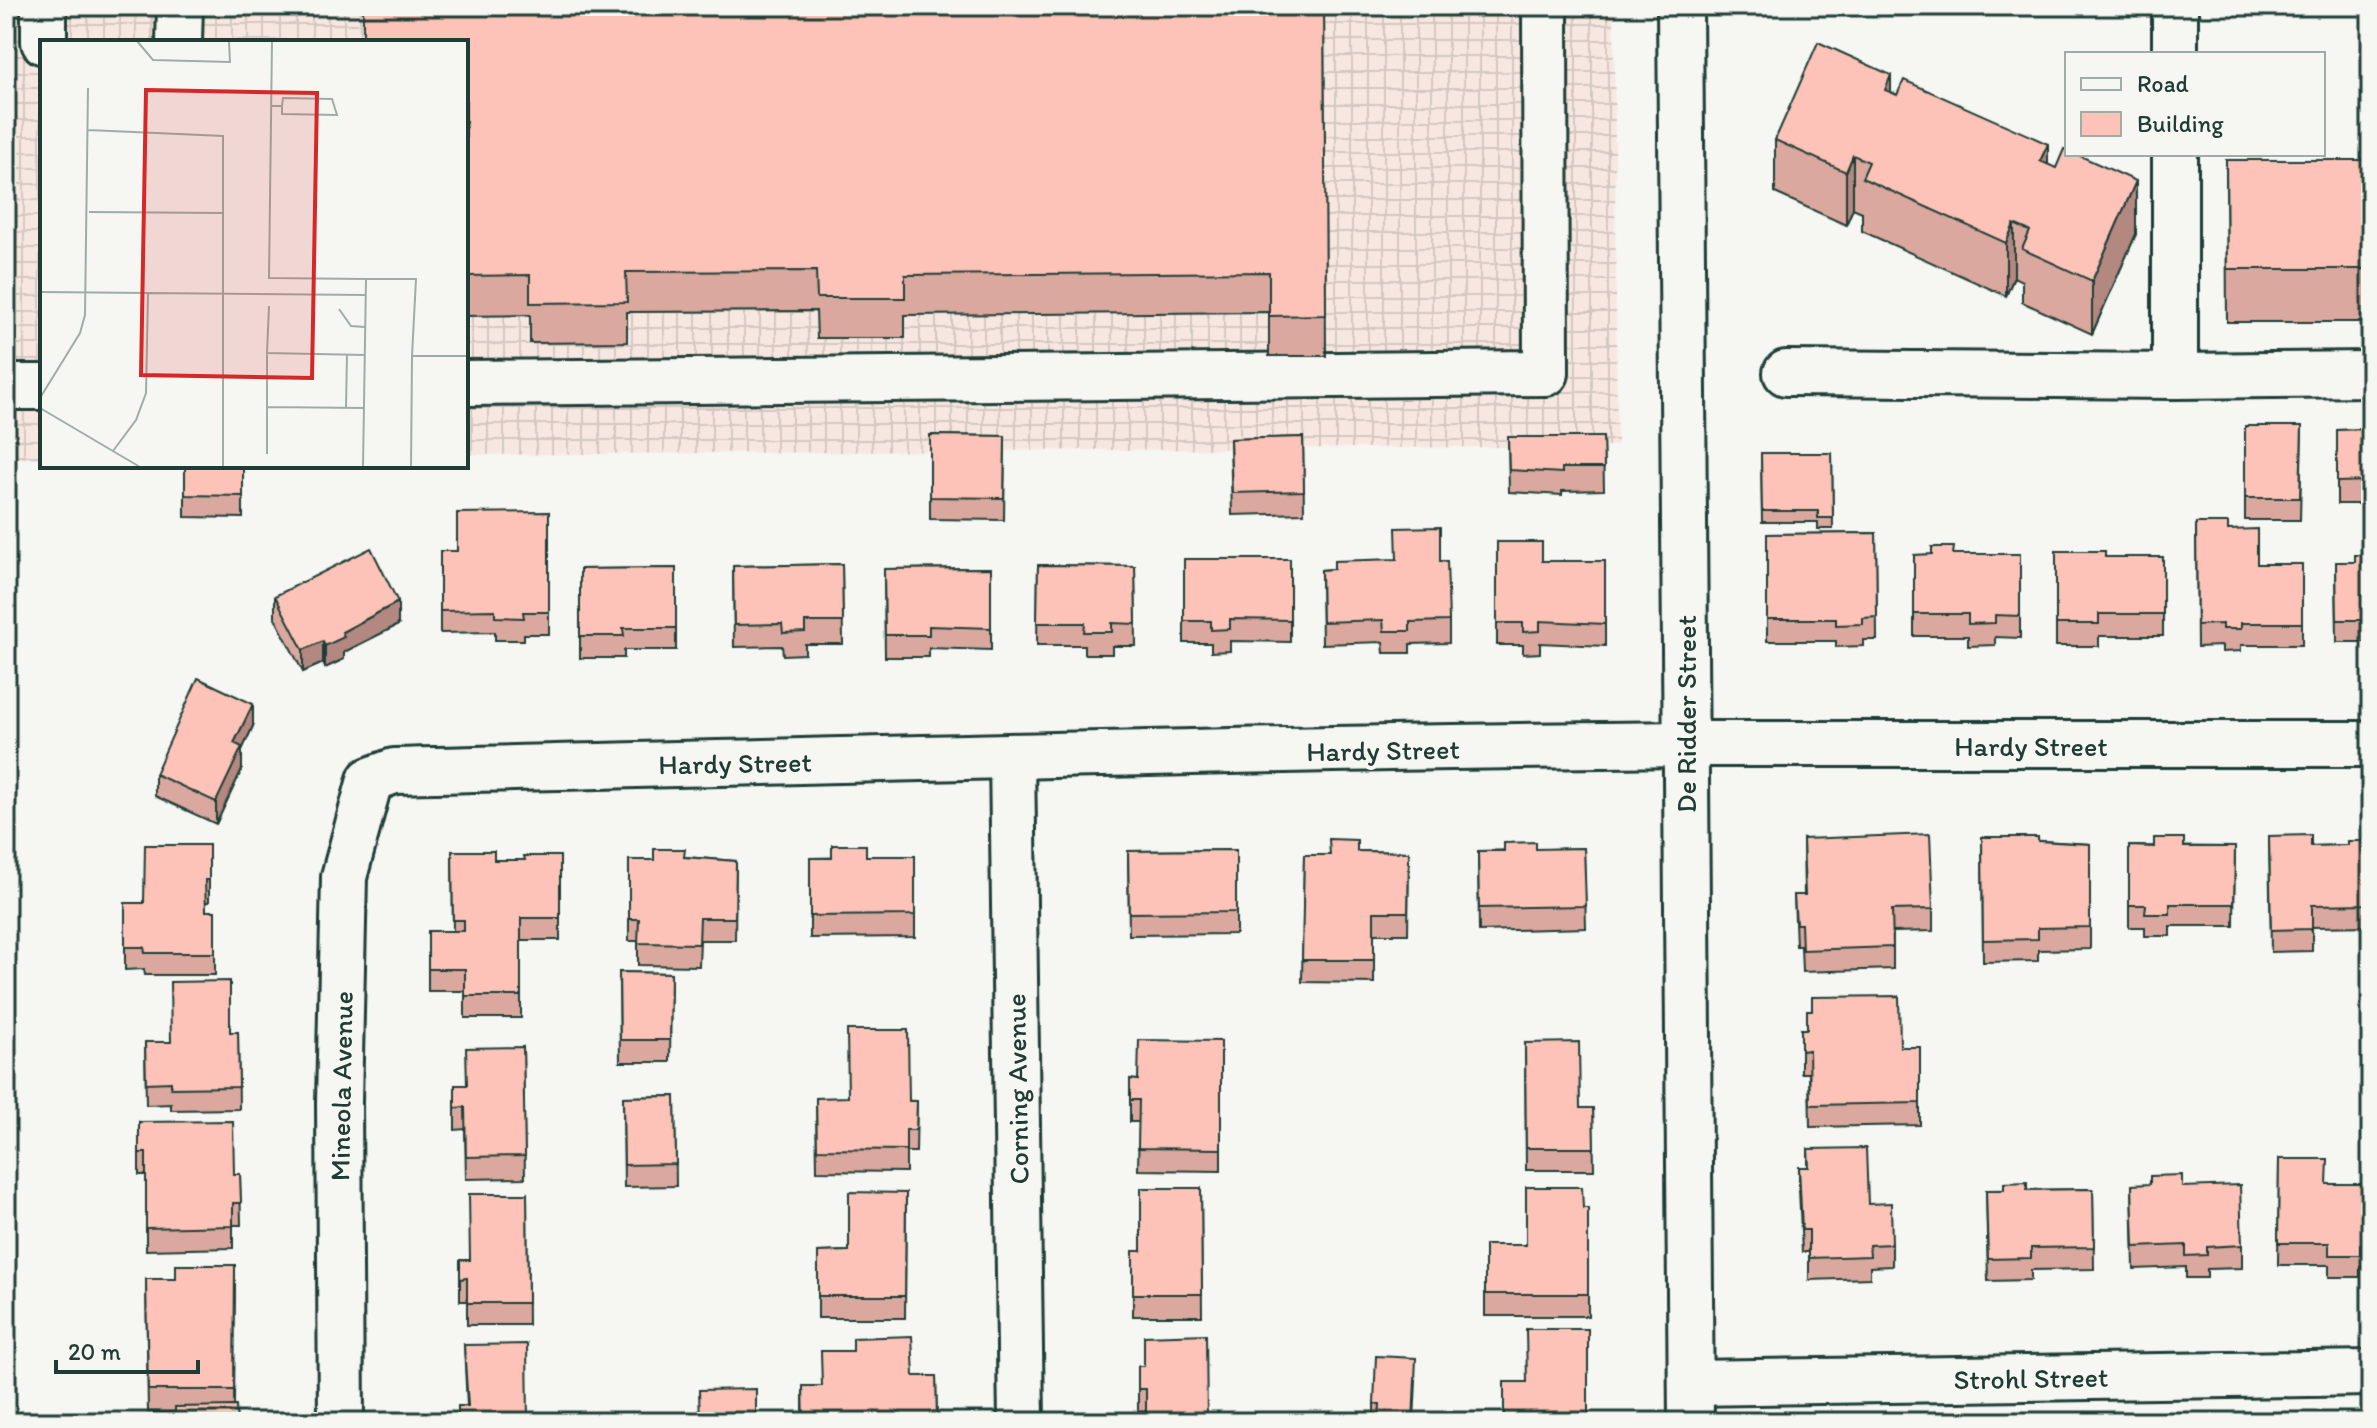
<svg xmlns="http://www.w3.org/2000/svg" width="2377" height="1428" font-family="Itim,sans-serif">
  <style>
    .industrial { fill: url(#industrial-grid) }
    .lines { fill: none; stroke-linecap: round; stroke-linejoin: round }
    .minor-casing { stroke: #1f3d34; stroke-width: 50 }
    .minor { stroke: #f6f6f2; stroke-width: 44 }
    .wall { fill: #daa89e; stroke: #1f3d34; stroke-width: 2 }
    .shaded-wall { fill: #b28881; stroke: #1f3d34; stroke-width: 2 }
    .building { fill: #fec3b8; stroke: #1f3d34; stroke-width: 2 }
    .labels { text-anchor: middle; stroke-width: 8; stroke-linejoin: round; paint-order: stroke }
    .street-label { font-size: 28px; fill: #1f3d34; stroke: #f6f6f2 }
    .inset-road { fill: none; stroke: #a0aca6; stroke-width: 2 }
    .view { fill: #d62828; fill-opacity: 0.15; stroke: #d62828; stroke-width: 4 }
    .inset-edge { fill: none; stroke: #1f3d34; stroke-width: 4 }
  </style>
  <defs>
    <pattern id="industrial-grid" width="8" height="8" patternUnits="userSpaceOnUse" patternTransform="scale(2)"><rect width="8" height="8" fill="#f8e7e1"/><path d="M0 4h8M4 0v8" fill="none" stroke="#d4c7c2"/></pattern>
  </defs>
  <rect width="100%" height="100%" fill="#f6f6f2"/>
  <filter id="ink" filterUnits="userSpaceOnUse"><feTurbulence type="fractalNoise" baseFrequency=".0125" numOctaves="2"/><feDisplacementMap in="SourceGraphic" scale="16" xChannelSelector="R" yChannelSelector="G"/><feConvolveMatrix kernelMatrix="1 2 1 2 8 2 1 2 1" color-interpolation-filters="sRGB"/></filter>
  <g filter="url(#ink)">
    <!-- industrial -->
    <polygon class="industrial" points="6,6 1614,6 1617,446 466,455 466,42 42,42 42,458 6,458"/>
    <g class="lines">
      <!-- minor casing -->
      <g class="minor-casing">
        <g id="minor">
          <polyline points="1680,6 1691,1422"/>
          <polyline points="2175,6 2175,54"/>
          <polyline points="44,42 44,6"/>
          <polyline points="179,42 180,6"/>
          <polyline points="1786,373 2175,376 2175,154"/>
          <polyline points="2175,376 2371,374"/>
          <polyline points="466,383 1546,373 1545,6"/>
          <polyline points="6,387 42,387"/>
          <polyline points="1012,756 1021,1422"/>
          <polyline points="1691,1383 2371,1373"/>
          <path d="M341,1422L339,1102L344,877L370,780L394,771C825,761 1255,748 1686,744C1914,743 2142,746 2371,744"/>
        </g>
      </g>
      <!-- minor -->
      <use href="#minor" class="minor"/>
    </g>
    <!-- wall -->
    <g class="wall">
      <polygon points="1324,6 1326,356 1269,356 1269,312 905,315 905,338 817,338 816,311 627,312 627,342 530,343 530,315 466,316 466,42"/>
      <polygon points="1891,92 2048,164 2136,234 2092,334 2022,302 2022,281 2014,277 2006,296 1862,231 1862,212 1853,208 1846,225 1775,193 1775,140"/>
      <polygon points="2226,160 2371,160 2371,322 2227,322"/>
      <polygon points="2245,426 2302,426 2300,520 2245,520"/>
      <polygon points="2371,429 2371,504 2337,504 2337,430"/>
      <polygon points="930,435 1005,436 1004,520 930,519"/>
      <polygon points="1303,437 1304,513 1232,515 1230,439"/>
      <polygon points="1508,437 1603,437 1604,490 1562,491 1562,495 1509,492"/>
      <polygon points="1761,453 1832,453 1833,529 1818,529 1818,522 1762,522"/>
      <polygon points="185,466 243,466 243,518 185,517"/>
      <polygon points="549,512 549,634 524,634 524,640 495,640 495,632 440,633 440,551 457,551"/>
      <polygon points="2196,523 2228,530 2257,564 2302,564 2302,645 2241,645 2241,651 2222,652 2222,646 2197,647"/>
      <polygon points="1876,533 1877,640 1863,640 1863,646 1836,647 1836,641 1767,641 1767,534"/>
      <polygon points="1497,542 1542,561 1605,561 1605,646 1540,643 1540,653 1523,654 1523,645 1497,645"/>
      <polygon points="2056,551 2105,557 2163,557 2163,636 2099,636 2099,646 2056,646"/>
      <polygon points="2020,554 2020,638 1995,637 1995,645 1968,646 1968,636 1914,636 1914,555"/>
      <polygon points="2371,555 2371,642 2337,642 2336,562 2355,562"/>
      <polygon points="1184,559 1290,559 1290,642 1230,641 1230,651 1211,652 1211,643 1184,643"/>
      <polygon points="1440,561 1449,621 1449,643 1410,644 1410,653 1384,653 1383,642 1322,644 1321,570"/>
      <polygon points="842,564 843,644 805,644 805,654 783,655 782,646 734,647 733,566"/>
      <polygon points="1038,565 1135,566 1136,646 1112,646 1112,654 1084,654 1084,645 1037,645"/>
      <polygon points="676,568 676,650 624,650 624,658 580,658 580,569"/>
      <polygon points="991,568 991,650 929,648 929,657 885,657 884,569"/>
      <polygon points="275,596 398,625 344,652 344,659 325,668 323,663 303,672 275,618"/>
      <polygon points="253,726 242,750 242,769 216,824 155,796 155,774"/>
      <polygon points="2269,836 2311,846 2348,845 2371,841 2371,926 2312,927 2312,951 2271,952"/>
      <polygon points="1982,837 2090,844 2090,949 2038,950 2038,961 1983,962"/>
      <polygon points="1803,839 1933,909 1933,931 1893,932 1893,969 1802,972 1801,946 1796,946 1794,895 1804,895"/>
      <polygon points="209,845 209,902 205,902 206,911 215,911 215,975 145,975 144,969 125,970 125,903 144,903"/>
      <polygon points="2129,846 2235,847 2234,926 2170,926 2170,936 2145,936 2145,927 2129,927"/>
      <polygon points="1584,848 1586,928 1479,931 1478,851"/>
      <polygon points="1236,850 1236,934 1129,935 1128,851"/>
      <polygon points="452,851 494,860 525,860 560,856 560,940 521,940 521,1018 465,1018 465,991 428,991 428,931 453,931"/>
      <polygon points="1357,851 1409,852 1408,934 1374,934 1374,983 1302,982 1304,855 1329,855"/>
      <polygon points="915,856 915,937 810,938 810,858"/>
      <polygon points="685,857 736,861 735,940 700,940 699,966 638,965 638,941 629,941 629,860 654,860"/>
      <polygon points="619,972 671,973 670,1062 620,1062"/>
      <polygon points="1801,1029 1900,1047 1920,1047 1920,1125 1810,1127 1809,1073 1801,1073"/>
      <polygon points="230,1032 238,1032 239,1109 171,1110 171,1104 146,1105 145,1042 171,1042"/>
      <polygon points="1221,1041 1221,1171 1138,1170 1139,1122 1130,1122 1130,1100 1138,1080"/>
      <polygon points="1525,1043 1580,1108 1593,1108 1594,1170 1526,1170"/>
      <polygon points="523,1047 525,1178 466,1179 465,1129 455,1130 455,1085 466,1085"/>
      <polygon points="675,1096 676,1186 624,1187 623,1097"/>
      <polygon points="816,1098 917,1101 916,1152 906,1152 906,1172 817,1171"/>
      <polygon points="139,1122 234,1174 240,1174 241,1225 233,1225 233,1248 146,1250 146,1175 139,1175"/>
      <polygon points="1808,1149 1868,1204 1892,1244 1892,1266 1870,1267 1870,1278 1809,1280 1809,1252 1802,1252 1799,1189 1799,1167 1808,1167"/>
      <polygon points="2279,1159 2328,1184 2371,1184 2371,1267 2360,1267 2360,1277 2329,1277 2329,1265 2278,1265"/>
      <polygon points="2132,1185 2182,1187 2242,1245 2242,1268 2207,1269 2207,1278 2186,1278 2186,1267 2134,1269"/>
      <polygon points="1201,1188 1202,1316 1133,1316 1133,1251 1141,1251"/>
      <polygon points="2093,1189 2094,1269 2031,1270 2031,1280 1988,1281 1986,1190"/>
      <polygon points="906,1193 905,1318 818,1318 818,1252 849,1251"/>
      <polygon points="527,1194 528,1325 467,1325 467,1301 460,1301 460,1279 470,1260"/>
      <polygon points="1583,1208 1588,1208 1588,1316 1485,1316 1485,1245 1526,1245"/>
      <polygon points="235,1265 234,1406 175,1412 148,1412 146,1279 176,1279"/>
      <polygon points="1206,1334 1146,1411 1138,1411 1138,1366 1144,1366"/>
      <polygon points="464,1345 528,1422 467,1406"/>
      <polygon points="914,1376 936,1376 937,1422 803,1422 803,1386 822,1386"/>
      <polygon points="1416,1380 1414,1422 1374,1422 1374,1404"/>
    </g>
    <!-- shaded-wall -->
    <g class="shaded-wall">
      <polygon points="1891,75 1891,128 1885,90"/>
      <polygon points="2048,144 2048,197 2040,161"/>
      <polygon points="1853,155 1853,208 1846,225 1846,172"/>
      <polygon points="2136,181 2136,234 2092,334 2092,281"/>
      <polygon points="2014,224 2014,277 2006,296 2006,243"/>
      <polygon points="398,602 398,625 344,652 344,659 325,668 325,646 342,632"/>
      <polygon points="323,641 323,663 303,672 303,650"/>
      <polygon points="253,704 253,726 242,750 242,769 216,824 216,802 234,743"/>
    </g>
    <!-- building -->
    <g class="building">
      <polygon points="363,6 1324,6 1326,315 1269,316 1269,272 905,275 905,298 817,298 816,271 626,272 627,302 530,303 530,275 466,276 466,42 363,42"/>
      <polygon points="1818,42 1891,75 1885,90 1897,95 1904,80 2048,144 2040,161 2056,168 2064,149 2067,150 2067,154 2076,154 2136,181 2092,281 2022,249 2030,231 2014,224 2006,243 1862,178 1869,162 1853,155 1846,172 1775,140"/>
      <polygon points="2226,160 2371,160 2371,269 2227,269"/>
      <polygon points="2245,426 2302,426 2300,498 2245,498"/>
      <polygon points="2371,429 2371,481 2337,482 2337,430"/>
      <polygon points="930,435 1005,436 1004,498 930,497"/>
      <polygon points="1303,437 1304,491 1232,493 1230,439"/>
      <polygon points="1508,437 1603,437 1604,468 1562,468 1562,473 1509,470"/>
      <polygon points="1761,453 1832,453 1833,518 1818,518 1818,511 1762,511"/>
      <polygon points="185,466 243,466 243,496 185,495"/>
      <polygon points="549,512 549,612 523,612 524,618 495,617 495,610 440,611 440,551 457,551 457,513"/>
      <polygon points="2196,523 2228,523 2228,530 2257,529 2257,564 2302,564 2302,623 2241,623 2241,629 2222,629 2222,624 2197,625"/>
      <polygon points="1440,527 1440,561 1447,561 1449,621 1410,622 1410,631 1384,631 1383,620 1322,622 1321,570 1334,569 1334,561 1397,559 1396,528"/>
      <polygon points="1876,533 1877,617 1863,618 1863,624 1836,625 1836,619 1767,619 1767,534"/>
      <polygon points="1497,542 1542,542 1542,561 1605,561 1605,624 1540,621 1540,631 1523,632 1523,623 1497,623"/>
      <polygon points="1932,547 1954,547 1953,554 2020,554 2020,616 1995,615 1995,623 1968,624 1968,614 1914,614 1914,555 1932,554"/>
      <polygon points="371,548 398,602 342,632 344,637 325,646 323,641 303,650 275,596"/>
      <polygon points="2056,551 2105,551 2105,557 2163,557 2163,614 2099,614 2099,624 2056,624"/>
      <polygon points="2355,555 2371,555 2371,620 2337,620 2336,562 2355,562"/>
      <polygon points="1184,559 1290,559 1290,620 1230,619 1230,629 1211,630 1211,621 1184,621"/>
      <polygon points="842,564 843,622 805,622 805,632 783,633 782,624 734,625 733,566"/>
      <polygon points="1038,565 1135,566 1136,624 1112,623 1112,632 1084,632 1085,623 1037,623"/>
      <polygon points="676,568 676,628 623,628 624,636 580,636 580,569"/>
      <polygon points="991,568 991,628 929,626 929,635 885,635 884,569"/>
      <polygon points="198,678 253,704 234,743 242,747 216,802 155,774"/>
      <polygon points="1930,834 1933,909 1892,910 1893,947 1802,950 1801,924 1796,924 1794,895 1805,895 1803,839"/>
      <polygon points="2311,835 2311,846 2348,845 2348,841 2371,841 2371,904 2312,905 2312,929 2271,930 2269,836"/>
      <polygon points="1982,837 2038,837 2038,841 2090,844 2090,927 2038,928 2038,939 1983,940"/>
      <polygon points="2154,838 2184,838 2184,847 2235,847 2234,904 2170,904 2170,914 2145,914 2146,905 2129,905 2129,846 2154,847"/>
      <polygon points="1329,839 1357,840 1357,851 1409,852 1408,912 1374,912 1374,960 1302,960 1304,855 1330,855"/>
      <polygon points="1536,842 1536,849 1584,848 1586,906 1479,908 1478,851 1504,851 1504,843"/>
      <polygon points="145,845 209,845 209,880 205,880 206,911 215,911 215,953 145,953 144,947 125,947 125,903 144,903"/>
      <polygon points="832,845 866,845 866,856 915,856 915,915 810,916 810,858 832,858"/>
      <polygon points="654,849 685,849 684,857 736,861 735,918 700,918 699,944 638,943 639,919 629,919 629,860 654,860"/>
      <polygon points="1236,850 1236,912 1129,913 1128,851"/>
      <polygon points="452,851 494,851 494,860 525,860 524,856 560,856 560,918 521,918 521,996 465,996 465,969 428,969 428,931 464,931 464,920 453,920"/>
      <polygon points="619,972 671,973 670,1040 620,1040"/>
      <polygon points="230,981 230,1032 238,1032 239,1087 171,1088 171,1082 146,1083 145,1042 171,1042 170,982"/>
      <polygon points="1899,996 1900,1047 1920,1047 1920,1103 1810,1105 1809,1050 1801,1051 1801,1029 1807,1029 1807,1010 1812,1010 1812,997"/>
      <polygon points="847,1030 908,1030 909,1101 917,1101 916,1130 906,1130 906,1150 817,1149 816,1098 848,1097"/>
      <polygon points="1139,1040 1221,1041 1221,1149 1138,1148 1139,1100 1130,1100 1130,1079 1138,1080"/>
      <polygon points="1579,1042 1580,1108 1593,1108 1594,1148 1526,1148 1525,1043"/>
      <polygon points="523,1047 525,1156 466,1157 465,1107 455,1108 455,1085 467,1085 466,1048"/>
      <polygon points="675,1096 676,1164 624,1165 623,1097"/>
      <polygon points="233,1121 234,1174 240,1174 241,1203 233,1203 233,1226 146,1228 146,1153 139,1153 139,1122"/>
      <polygon points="1866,1148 1868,1204 1891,1203 1892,1244 1869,1245 1870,1256 1809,1258 1809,1230 1802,1230 1799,1167 1809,1167 1808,1149"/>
      <polygon points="2279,1159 2328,1159 2327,1184 2371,1184 2371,1245 2360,1245 2360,1255 2329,1255 2329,1243 2278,1243"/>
      <polygon points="2182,1175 2182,1187 2240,1185 2242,1245 2207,1247 2207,1255 2186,1256 2186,1245 2134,1247 2132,1185 2150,1184 2150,1176"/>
      <polygon points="2027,1182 2027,1190 2093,1189 2094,1247 2031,1248 2031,1258 1988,1259 1986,1190 2004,1190 2004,1183"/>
      <polygon points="1526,1187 1582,1187 1583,1208 1588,1208 1588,1294 1485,1294 1485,1245 1526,1245"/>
      <polygon points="1141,1188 1201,1188 1202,1294 1133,1294 1133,1251 1141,1251"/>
      <polygon points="849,1192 906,1193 905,1296 818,1296 818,1252 849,1251"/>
      <polygon points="469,1194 527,1194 528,1303 467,1303 467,1278 460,1279 460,1260 470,1260"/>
      <polygon points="176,1265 235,1265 234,1390 148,1390 146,1279 176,1279"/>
      <polygon points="1526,1329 1588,1329 1588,1422 1504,1422 1504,1382 1527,1382"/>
      <polygon points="1206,1334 1207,1422 1146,1422 1146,1389 1138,1389 1138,1366 1144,1366 1144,1336"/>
      <polygon points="912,1336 914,1376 936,1376 937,1419 918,1420 918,1422 804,1422 803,1386 822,1386 821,1351 853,1351 853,1338"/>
      <polygon points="527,1344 528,1422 458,1422 458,1406 468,1406 464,1345"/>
      <polygon points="1376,1356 1416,1358 1413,1422 1379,1422 1380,1404 1374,1404"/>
      <polygon points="756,1389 756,1422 700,1422 699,1390"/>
      <polygon points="236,1406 237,1422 175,1422 175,1407"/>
    </g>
  </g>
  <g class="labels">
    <!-- street labels -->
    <g class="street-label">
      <text transform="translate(1686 714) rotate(-90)" y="10">De Ridder Street</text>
      <text x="2031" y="756">Hardy Street</text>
      <text transform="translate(1383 750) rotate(-1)" y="10">Hardy Street</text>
      <text transform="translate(735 763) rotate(-1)" y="10">Hardy Street</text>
      <text transform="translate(341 1086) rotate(-89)" y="10">Mineola Avenue</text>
      <text transform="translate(1017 1089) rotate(-91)" y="10">Corning Avenue</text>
      <text transform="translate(2031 1378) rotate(-1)" y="10">Strohl Street</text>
    </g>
  </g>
  <!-- overview -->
  <g transform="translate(40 40)">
    <rect width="428" height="428" fill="#f6f6f2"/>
    <path class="inset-road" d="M97,1L113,20L190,22L189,1M232,1L229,238L326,239L323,427M231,66H242V74L297,75L292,59L243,58L242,66M48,90L183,96V427M49,172L184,173M326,239H376L372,316H428M0,252L326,255M229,266L227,313L325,315M299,269L311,286L325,287M0,358L40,293L45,275L48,48M227,367L324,368M0,368L100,427M306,368L307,314M73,411L96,380L106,353L108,253M227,414V313M371,427L372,316"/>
    <path class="view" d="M106,50L277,53L272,338L101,335Z"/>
    <rect width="428" height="428" class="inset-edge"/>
  </g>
  <!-- margin -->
  <rect width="2377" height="1428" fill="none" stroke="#f6f6f2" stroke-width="32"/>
  <rect x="16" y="16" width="2345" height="1396" fill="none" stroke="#1f3d34" stroke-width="3" filter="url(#ink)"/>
  <!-- legend -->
  <rect x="2065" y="52" width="260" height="104" fill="#f6f6f2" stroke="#a0aca6" stroke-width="2"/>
  <rect x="2081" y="78" width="40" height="12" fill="#f6f6f2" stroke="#a0aca6" stroke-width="2"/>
  <text x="2137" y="92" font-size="24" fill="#1f3d34">Road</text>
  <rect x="2081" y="112" width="40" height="24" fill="#fec3b8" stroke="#a0aca6" stroke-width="2"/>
  <text x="2137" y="132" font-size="24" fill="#1f3d34">Building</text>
  <!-- scale -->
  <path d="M56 1360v12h142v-12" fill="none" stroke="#1f3d34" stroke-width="4"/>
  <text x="68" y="1360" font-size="24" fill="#1f3d34" stroke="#f6f6f2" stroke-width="6" paint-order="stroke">20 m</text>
</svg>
